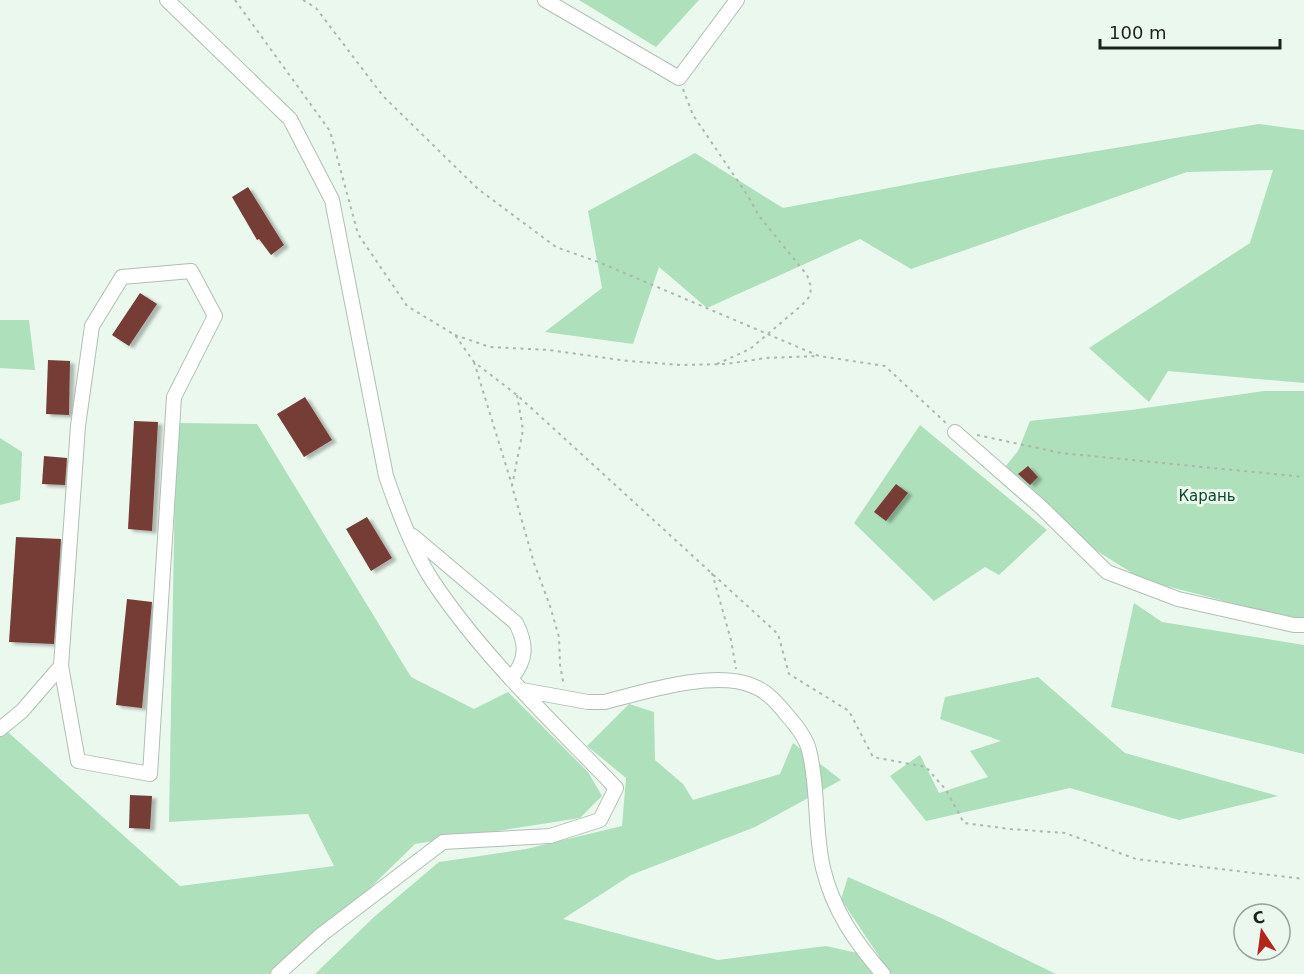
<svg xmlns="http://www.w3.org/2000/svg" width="1304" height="974" font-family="'DejaVu Sans',sans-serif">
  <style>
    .green { fill: #aee0bc }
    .building { fill: #743d35; filter: url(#shadow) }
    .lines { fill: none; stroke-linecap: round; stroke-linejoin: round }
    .minor-casing { stroke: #b2beb5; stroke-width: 16 }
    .path { stroke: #adb7af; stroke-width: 2; stroke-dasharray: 3 4.5; stroke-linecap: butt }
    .minor { stroke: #fff; stroke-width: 14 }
    .labels { text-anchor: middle; stroke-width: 6; stroke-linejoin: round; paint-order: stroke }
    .park-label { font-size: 15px; fill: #084a27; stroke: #ebf8ee }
  </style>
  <defs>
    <filter id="shadow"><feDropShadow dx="4.5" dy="2.5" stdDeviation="1.5" flood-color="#0004"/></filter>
  </defs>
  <rect width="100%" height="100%" fill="#ebf8ee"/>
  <!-- green -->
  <g class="green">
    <polygon points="579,0 699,0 656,47"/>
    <polygon points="1259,124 1304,130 1304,383 1168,371 1149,402 1089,348 1250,243 1273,170 1187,172 911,269 860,239 707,308 659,267 633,344 545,332 602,288 588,211 695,153 783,208 989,169"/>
    <polygon points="0,320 29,320 35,370 0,368"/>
    <polygon points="1264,391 1304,391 1304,618 1287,617 1143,580 1064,530 1005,467 1018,451 1030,421 1131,410"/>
    <polygon points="176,423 257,424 411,677 474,709 508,692 588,772 602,796 580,818 415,844 282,974 0,974 0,725 180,886 334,866 308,814 169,822"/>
    <polygon points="920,425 1047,530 999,575 985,567 934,601 854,523"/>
    <polygon points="0,438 22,452 20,500 0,505"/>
    <polygon points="1134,603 1162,622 1304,645 1304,754 1111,707"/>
    <polygon points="1038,677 1125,753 1278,796 1179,820 1070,788 926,821 890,776 920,755 939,793 988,777 970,751 1001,741 940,719 945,697"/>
    <polygon points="629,704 654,712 655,760 683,784 693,800 780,774 793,743 841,780 755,827 631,875 563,919 718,960 826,946 880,958 841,899 848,877 941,918 1056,974 315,974 374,917 439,862 526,849 622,826 626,778 587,746"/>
  </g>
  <!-- building -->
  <g class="building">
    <polygon points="248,187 284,245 271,255 259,239 257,240 232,197"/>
    <polygon points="140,293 157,304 129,346 112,335"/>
    <polygon points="48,360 70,361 69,415 46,414"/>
    <polygon points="305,397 332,440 304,457 277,414"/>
    <polygon points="134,421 158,422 152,531 128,529"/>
    <polygon points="44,456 67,458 65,485 42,484"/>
    <polygon points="1028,466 1038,477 1030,485 1018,474"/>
    <polygon points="896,484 908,493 886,521 874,512"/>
    <polygon points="367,517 392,558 371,571 346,529"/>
    <polygon points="16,537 61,539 54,644 9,642"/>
    <polygon points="127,599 152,602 142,708 116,705"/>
    <polygon points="130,795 152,796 150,829 129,828"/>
  </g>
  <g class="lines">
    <!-- minor casing -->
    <g class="minor-casing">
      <g id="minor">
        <path d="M167,0L290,119L332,200L386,476C397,508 413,551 432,580C483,657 552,721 616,788L600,820L550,836L443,842L321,935L278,974"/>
        <polyline points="545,0 679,78 737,0"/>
        <polyline points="955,432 1042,508 1107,572 1178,599 1294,625 1304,625"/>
        <path d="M413,536L516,623C527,645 527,659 511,679"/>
        <path d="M522,690L588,702H605C643,692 716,669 753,686C767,691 778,704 787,715C795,724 806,738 809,750C819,789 814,829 823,868C833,910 855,942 883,974"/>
        <polyline points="0,729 22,711 61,666 78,426 92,326 122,277 191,271 215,316 174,397 150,774 78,761 61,666"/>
      </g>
    </g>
    <!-- path -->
    <g class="path">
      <polyline points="235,0 330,131 358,234 407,306 455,335 474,362 517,395 778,634 789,674 849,711 873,757 926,767 946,790 964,823 1010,829 1065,833 1136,859 1304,879"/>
      <polyline points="303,0 316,8 383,96 478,189 556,247 601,263 819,356 885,366 947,424"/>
      <polyline points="683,89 693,115 748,196 759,216 807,275 811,287 810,296 802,305 750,349 717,364"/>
      <polyline points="455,335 490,347 549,350 628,361 681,365 726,364 766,358 818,356"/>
      <polyline points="474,362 512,485"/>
      <polyline points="517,395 523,430 512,486 534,563 550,606 559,637 560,665 564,686"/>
      <polyline points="977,435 1061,453 1304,477"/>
      <polyline points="712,573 731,640 736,669"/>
    </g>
    <!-- minor -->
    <use href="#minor" class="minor"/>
  </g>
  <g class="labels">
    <!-- park labels -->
    <g class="park-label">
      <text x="1207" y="501">Карань</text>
    </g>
  </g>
  <!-- north arrow -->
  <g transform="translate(1262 932) rotate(347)"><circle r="28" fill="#ebf8ee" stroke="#98a29a" stroke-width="1.5"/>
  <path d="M0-4.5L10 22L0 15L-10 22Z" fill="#b3241b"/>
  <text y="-9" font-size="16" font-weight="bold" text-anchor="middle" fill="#1c211d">С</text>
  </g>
  <!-- scale -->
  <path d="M1100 39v9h180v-9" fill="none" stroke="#1c211d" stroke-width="3"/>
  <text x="1109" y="39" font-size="18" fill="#1c211d" stroke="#ebf8ee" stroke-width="4.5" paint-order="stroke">100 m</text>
</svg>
